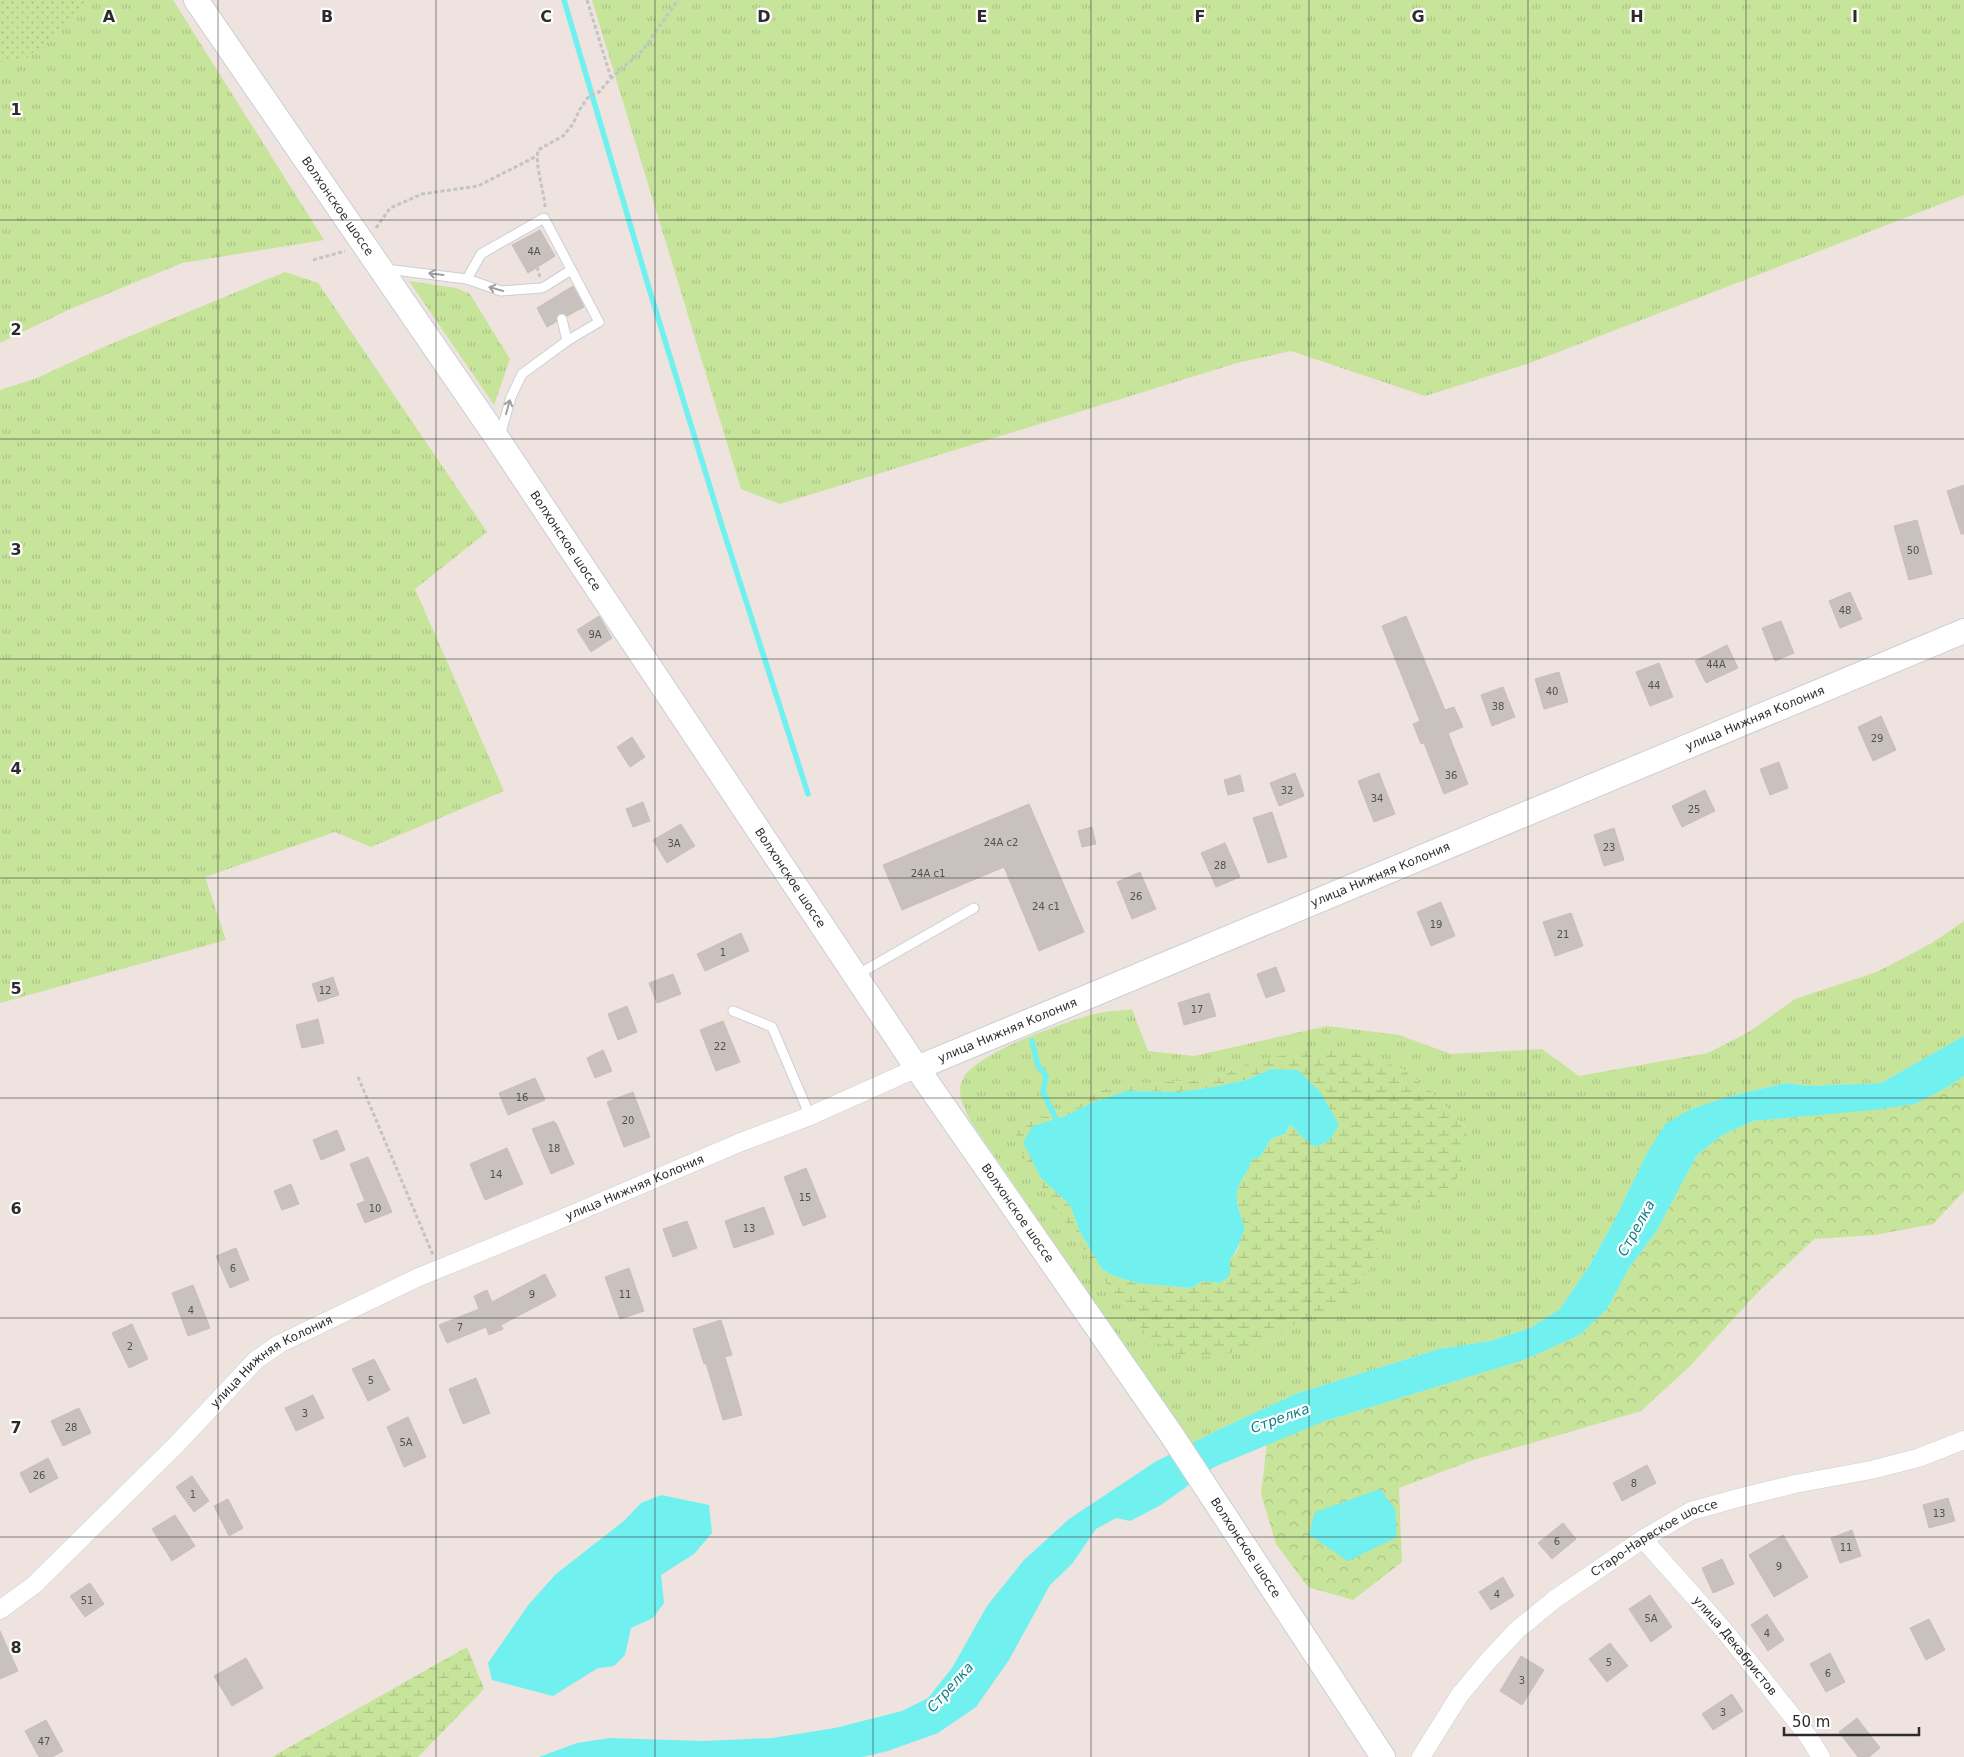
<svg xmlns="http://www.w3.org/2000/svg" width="1964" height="1757" font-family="'DejaVu Sans',sans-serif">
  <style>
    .grass { fill: url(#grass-tufts); fill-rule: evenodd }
    .forest { fill: url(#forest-crowns) }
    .wetland { fill: url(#wetland-marsh); fill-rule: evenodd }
    .park { fill: url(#park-dots) }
    .water { fill: #71f0f0 }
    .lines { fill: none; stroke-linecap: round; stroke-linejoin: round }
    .stream { stroke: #71f0f0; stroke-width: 5.5 }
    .building { fill: #c9c1be; stroke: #c9beb8 }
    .lane-casing { stroke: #c9d0d9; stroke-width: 11 }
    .street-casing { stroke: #c9d0d9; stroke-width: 19 }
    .secondary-casing { stroke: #c9d0d9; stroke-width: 26 }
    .path { stroke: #c4c4c4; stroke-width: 3; stroke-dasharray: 4 2.5; stroke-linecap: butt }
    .lane { stroke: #fff; stroke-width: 9 }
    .street { stroke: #fff; stroke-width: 18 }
    .secondary { stroke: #fff; stroke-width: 24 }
    .oneway { stroke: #a0a0a0 }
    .grid { fill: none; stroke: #2c2c2c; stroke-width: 1; stroke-opacity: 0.55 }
    .labels { text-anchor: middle; stroke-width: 4.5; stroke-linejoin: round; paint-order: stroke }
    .number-label { font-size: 10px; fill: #535150 }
    .street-label { font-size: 12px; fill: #2c2c2c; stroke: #fff }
    .water-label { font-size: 14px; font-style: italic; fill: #0e808a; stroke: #fff }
    .grid-label { font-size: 16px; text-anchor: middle; font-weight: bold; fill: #2c2c2c; stroke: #fff; stroke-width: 4.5; stroke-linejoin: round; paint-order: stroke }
  </style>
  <defs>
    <pattern id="grass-tufts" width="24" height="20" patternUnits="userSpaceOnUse" patternTransform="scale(1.25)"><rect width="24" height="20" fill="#c7e49b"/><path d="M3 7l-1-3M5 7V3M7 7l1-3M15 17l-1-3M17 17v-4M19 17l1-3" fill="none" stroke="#abc486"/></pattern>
    <pattern id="forest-crowns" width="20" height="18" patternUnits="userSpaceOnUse" patternTransform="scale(1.25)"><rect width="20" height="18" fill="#c7e49b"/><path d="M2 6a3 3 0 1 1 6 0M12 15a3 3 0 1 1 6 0" fill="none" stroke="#abc486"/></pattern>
    <pattern id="wetland-marsh" width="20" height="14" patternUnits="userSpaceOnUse" patternTransform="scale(1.25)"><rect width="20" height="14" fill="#c7e49b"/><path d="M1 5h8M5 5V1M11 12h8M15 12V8" fill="none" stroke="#abc486"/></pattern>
    <pattern id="park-dots" width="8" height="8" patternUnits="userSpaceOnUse" patternTransform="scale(1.25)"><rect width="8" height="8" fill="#c7e49b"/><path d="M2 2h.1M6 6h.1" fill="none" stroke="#abc486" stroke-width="1.8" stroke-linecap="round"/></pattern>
  </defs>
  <rect width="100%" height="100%" fill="#eee3de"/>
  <!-- grass -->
  <g class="grass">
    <polygon points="49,0 173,0 324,240 182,263 68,310 0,343 0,34"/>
    <polygon points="592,0 1964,0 1964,195 1530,363 1425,396 1291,351 1237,363 780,504 741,489"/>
    <polygon points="285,272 318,283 487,532 415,589 504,791 371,847 335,832 205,877 226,940 0,1003 0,390 37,378 106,346"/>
    <polygon points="409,281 456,288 470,294 510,359 494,405"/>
    <path d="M1964,921V1036L1881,1083L1809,1086L1786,1083L1730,1096L1691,1109L1646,1155L1614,1221L1589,1266L1560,1309L1530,1328L1490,1341L1439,1349L1295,1394L1220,1429L1192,1444L971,1122C965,1109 955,1093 963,1079C974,1054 1064,1022 1091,1015C1104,1011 1119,1011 1132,1009L1148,1051L1194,1056L1327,1026L1399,1035L1451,1054L1542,1049L1579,1076L1708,1053L1749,1032L1795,999L1877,972L1932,943ZM1254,1061L1403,1069L1439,1099L1468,1131L1433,1203H1402L1385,1226L1369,1271L1295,1324L1257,1346L1148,1338L1130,1311L1099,1275L1075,1235L1024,1123L1062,1111L1092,1092L1124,1085L1213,1079Z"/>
  </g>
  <!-- forest -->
  <polygon class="forest" points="1964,1076 1964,1191 1933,1224 1875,1235 1814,1239 1758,1292 1689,1367 1641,1411 1473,1460 1399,1488 1402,1562 1353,1600 1308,1587 1276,1544 1261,1494 1267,1444 1325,1421 1524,1360 1580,1335 1607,1309 1629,1268 1656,1232 1697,1155 1724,1134 1753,1121 1806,1116 1946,1088"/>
  <!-- wetland -->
  <g class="wetland">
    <path d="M1316,1049L1362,1054L1403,1069L1439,1099L1468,1131L1457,1178L1433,1203H1402L1385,1227L1369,1271L1335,1306L1295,1324L1257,1346L1215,1357L1177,1354L1148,1338L1130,1311L1099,1275L1075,1235L1037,1180L1019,1147L1016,1134L1024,1123L1062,1111L1092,1092L1124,1085L1213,1079L1254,1061ZM1271,1069L1301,1136L1290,1124L1285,1134L1271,1139L1260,1157L1251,1160C1250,1170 1246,1172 1241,1181C1232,1197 1240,1213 1245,1229L1239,1241V1247L1236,1253L1230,1259L1220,1283L1203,1281L1191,1288L1137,1283L1114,1276L1102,1269L1080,1232L1070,1205L1041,1178L1023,1142L1034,1126L1065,1116L1093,1102L1126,1091L1179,1092L1213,1087L1246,1080Z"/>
    <polygon points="467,1647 484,1689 418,1757 272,1757"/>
  </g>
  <!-- park -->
  <polygon class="park" points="0,0 93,0 26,59 0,62"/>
  <!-- water -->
  <g class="water">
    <polygon points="1964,1036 1964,1076 1946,1088 1915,1104 1873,1110 1753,1121 1724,1134 1697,1155 1656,1232 1629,1268 1607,1309 1580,1335 1524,1360 1325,1421 1214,1467 1161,1505 1130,1521 1116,1518 1096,1529 1072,1564 1050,1585 1009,1660 976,1707 938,1733 888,1751 862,1757 539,1757 577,1743 610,1738 703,1741 772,1738 835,1728 902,1711 928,1698 952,1668 987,1606 1024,1560 1069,1519 1155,1462 1220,1429 1295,1394 1439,1349 1490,1341 1530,1328 1560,1309 1589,1266 1614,1221 1646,1155 1665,1124 1691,1109 1730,1096 1786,1083 1809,1086 1881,1083"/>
    <path d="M1271,1069L1298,1070L1321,1093L1339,1125L1329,1141L1315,1147L1301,1136L1290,1124L1285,1134L1271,1139L1260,1157L1251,1160C1250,1170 1246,1172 1241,1181C1232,1197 1240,1213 1245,1229C1239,1240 1239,1250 1230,1259V1275L1220,1283L1203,1281L1191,1288L1137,1283L1114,1276L1102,1269L1080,1232L1070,1205L1041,1178L1023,1142L1033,1126L1065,1116L1093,1102L1126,1091L1179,1092L1213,1087L1246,1080Z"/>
    <polygon points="1380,1489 1395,1509 1397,1537 1348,1561 1309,1535 1315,1512"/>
    <polygon points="661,1495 709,1505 712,1533 694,1554 661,1575 664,1603 653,1618 631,1628 625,1655 614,1666 598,1668 553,1696 492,1680 488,1663 529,1604 556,1574 625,1520 641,1503"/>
  </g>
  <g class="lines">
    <!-- stream -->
    <g class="stream">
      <polyline points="564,0 648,285 721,523 808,794"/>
      <polyline points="1032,1041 1038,1066 1046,1075 1043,1092 1056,1119"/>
    </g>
  </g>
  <!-- building -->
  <g class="building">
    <polygon points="540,230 555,256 528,273 512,245"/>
    <polygon points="573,286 584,307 567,316 563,313 558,314 556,322 547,327 537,308"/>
    <polygon points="1964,485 1964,534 1961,534 1947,491"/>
    <polygon points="1917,520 1932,574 1909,580 1894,526"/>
    <polygon points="1850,592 1862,619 1840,628 1829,601"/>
    <polygon points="599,616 612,638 591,652 577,630"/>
    <polygon points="1406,616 1445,710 1454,707 1463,727 1448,733 1468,784 1444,794 1424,743 1421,744 1413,724 1420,721 1382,626"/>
    <polygon points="1781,621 1794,653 1775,661 1762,628"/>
    <polygon points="1727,645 1738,668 1706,683 1695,661"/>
    <polygon points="1659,663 1673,697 1650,706 1636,672"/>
    <polygon points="1559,672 1568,702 1544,709 1535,679"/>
    <polygon points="1503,687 1515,717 1492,726 1481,695"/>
    <polygon points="1881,716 1896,750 1873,761 1858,727"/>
    <polygon points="632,737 645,757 630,767 617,747"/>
    <polygon points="1779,762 1788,788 1770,795 1760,769"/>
    <polygon points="1295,773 1304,796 1279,806 1270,783"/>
    <polygon points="1379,773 1395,814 1374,822 1358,781"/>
    <polygon points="1240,775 1244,791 1228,795 1224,780"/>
    <polygon points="1705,790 1715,811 1682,827 1672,806"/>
    <polygon points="643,802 650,821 633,827 626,809"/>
    <polygon points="1029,804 1084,932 1039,951 1004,867 902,910 883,865"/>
    <polygon points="1272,812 1287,857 1268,863 1253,818"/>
    <polygon points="681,824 695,846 667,863 653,840"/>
    <polygon points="1092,827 1096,844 1082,847 1078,831"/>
    <polygon points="1614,828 1624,860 1604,866 1594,835"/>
    <polygon points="1225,843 1240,877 1216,887 1201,853"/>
    <polygon points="1140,872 1156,909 1132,919 1117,882"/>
    <polygon points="1441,902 1455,936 1431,946 1417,912"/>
    <polygon points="1571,913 1583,946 1555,956 1543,922"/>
    <polygon points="741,933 749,951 705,971 697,954"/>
    <polygon points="1276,967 1285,991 1266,998 1257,974"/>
    <polygon points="673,974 681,994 657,1003 649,983"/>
    <polygon points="333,977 339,995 318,1002 312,984"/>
    <polygon points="1209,993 1216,1016 1184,1025 1178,1003"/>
    <polygon points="627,1006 637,1032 618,1040 608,1014"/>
    <polygon points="318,1019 324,1043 302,1048 296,1025"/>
    <polygon points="723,1021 740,1062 716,1071 700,1030"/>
    <polygon points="603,1050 612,1071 595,1078 587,1058"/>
    <polygon points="535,1078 545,1100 508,1115 499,1093"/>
    <polygon points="633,1092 650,1137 624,1147 607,1102"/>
    <polygon points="554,1121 555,1124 556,1123 574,1164 551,1174 532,1129"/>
    <polygon points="337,1130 345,1150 321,1160 313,1140"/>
    <polygon points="507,1148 523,1184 485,1200 470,1164"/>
    <polygon points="368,1157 392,1212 365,1223 357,1204 365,1201 350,1164"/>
    <polygon points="806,1168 826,1217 803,1226 784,1177"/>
    <polygon points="291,1184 299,1204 282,1210 274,1191"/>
    <polygon points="764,1207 774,1234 734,1248 725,1221"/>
    <polygon points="687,1221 697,1248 673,1257 663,1229"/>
    <polygon points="236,1248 249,1280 230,1288 216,1256"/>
    <polygon points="629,1268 644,1311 620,1319 605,1277"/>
    <polygon points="545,1274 556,1296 501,1325 503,1329 489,1335 486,1327 447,1343 439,1325 479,1309 474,1296 487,1290 492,1302"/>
    <polygon points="193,1285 210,1328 188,1336 172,1293"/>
    <polygon points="721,1320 732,1355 725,1357 742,1415 723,1420 706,1363 704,1364 693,1329"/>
    <polygon points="132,1324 148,1359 129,1368 112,1333"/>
    <polygon points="374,1359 390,1390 368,1401 352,1369"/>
    <polygon points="476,1378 490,1413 463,1424 449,1389"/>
    <polygon points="313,1395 324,1418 296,1431 285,1408"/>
    <polygon points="79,1408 91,1433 63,1446 51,1421"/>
    <polygon points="408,1417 426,1457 404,1467 387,1427"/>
    <polygon points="48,1458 58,1478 30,1493 20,1473"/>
    <polygon points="1647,1465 1656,1483 1622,1501 1613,1483"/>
    <polygon points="192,1476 209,1501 194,1512 176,1487"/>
    <polygon points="1948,1498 1955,1521 1929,1528 1923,1505"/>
    <polygon points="228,1499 243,1528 229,1536 214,1506"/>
    <polygon points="175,1515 195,1546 172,1561 152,1529"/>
    <polygon points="1563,1523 1576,1539 1552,1559 1538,1543"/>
    <polygon points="1852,1530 1861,1556 1840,1563 1831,1538"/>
    <polygon points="1783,1535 1808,1577 1774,1597 1749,1555"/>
    <polygon points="1722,1559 1734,1584 1713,1593 1702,1568"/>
    <polygon points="1503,1577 1514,1596 1491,1610 1479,1592"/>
    <polygon points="90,1583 104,1604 85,1617 70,1596"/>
    <polygon points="1650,1595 1672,1627 1651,1642 1629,1609"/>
    <polygon points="1767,1614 1784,1640 1768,1651 1751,1625"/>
    <polygon points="1929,1619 1945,1650 1926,1660 1910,1628"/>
    <polygon points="0,1631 18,1671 0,1679"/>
    <polygon points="1610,1643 1628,1666 1607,1682 1589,1659"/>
    <polygon points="1830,1653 1845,1682 1826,1692 1810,1664"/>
    <polygon points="1521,1656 1544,1670 1522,1705 1500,1691"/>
    <polygon points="246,1658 263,1688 232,1706 214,1676"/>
    <polygon points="1732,1694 1743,1711 1713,1730 1702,1714"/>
    <polygon points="1857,1718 1880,1748 1869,1757 1858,1757 1839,1732"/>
    <polygon points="46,1720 63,1751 52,1757 39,1757 25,1731"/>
  </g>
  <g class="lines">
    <!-- lane casing -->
    <g class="lane-casing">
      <g id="lane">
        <polyline points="386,269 467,279 501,291 541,288"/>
        <polyline points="467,279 481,254 544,218 599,322 567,341"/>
        <polyline points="544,287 571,270"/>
        <polyline points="500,436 511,397 522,374 567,341 562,319"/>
        <polyline points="855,976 974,908"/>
        <polyline points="733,1011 772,1027 810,1116"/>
      </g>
    </g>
    <!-- street casing -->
    <g class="street-casing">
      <g id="street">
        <path id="s1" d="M1643,1539L1723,1629L1808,1736L1821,1757"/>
        <path id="s2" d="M0,1610L34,1585L176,1445L256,1360L279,1344L419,1277L554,1222L741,1142L810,1116L917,1068"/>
        <path id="s3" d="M1421,1757L1459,1696L1488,1661L1517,1630L1555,1599L1643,1539L1691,1511L1738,1498L1795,1484L1871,1470L1918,1458L1964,1440"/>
      </g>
    </g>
    <!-- secondary casing -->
    <g class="secondary-casing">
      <g id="secondary">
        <path id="s4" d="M196,0L499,441L917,1068L1171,1434L1383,1757"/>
        <path id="s5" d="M917,1068L1964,631"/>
      </g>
    </g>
    <!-- path -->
    <g class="path">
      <polyline points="587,0 611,78"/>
      <path d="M545,207C544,189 535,168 538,150L563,136L573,124L580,109L589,96L599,92L611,78L643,50L678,0"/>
      <polyline points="376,228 390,208 422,194 478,186 537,156"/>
      <polyline points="313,260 345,251"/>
      <polyline points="537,267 540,277"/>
      <polyline points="358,1077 433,1255"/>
    </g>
    <!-- lane -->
    <use href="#lane" class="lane"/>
    <!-- street -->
    <use href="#street" class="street"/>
    <!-- secondary -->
    <use href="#secondary" class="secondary"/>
  </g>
  <!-- one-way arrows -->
  <defs><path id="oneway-shaft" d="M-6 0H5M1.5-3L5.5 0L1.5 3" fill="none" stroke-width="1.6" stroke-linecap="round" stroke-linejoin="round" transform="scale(1.25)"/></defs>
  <g class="oneway">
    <use href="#oneway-shaft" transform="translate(436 274) rotate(-173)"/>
    <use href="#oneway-shaft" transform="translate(496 289) rotate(-164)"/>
    <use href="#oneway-shaft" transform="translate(508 407) rotate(-74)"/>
  </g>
  <!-- grid -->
  <path class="grid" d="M218,0V1757M436,0V1757M655,0V1757M873,0V1757M1091,0V1757M1309,0V1757M1528,0V1757M1746,0V1757M0,220H1964M0,439H1964M0,659H1964M0,878H1964M0,1098H1964M0,1318H1964M0,1537H1964"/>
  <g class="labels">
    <!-- number labels -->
    <g class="number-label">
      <text x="534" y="255">4А</text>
      <text x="1913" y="554">50</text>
      <text x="1845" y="614">48</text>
      <text x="595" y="638">9А</text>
      <text x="1716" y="668">44А</text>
      <text x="1654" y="689">44</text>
      <text x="1552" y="695">40</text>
      <text x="1498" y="710">38</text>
      <text x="1877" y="742">29</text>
      <text x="1451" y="779">36</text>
      <text x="1287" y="794">32</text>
      <text x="1377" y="802">34</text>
      <text x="1694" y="813">25</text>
      <text x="1001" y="846">24А с2</text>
      <text x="674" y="847">3А</text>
      <text x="1609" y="851">23</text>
      <text x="1220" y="869">28</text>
      <text x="928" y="877">24А с1</text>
      <text x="1136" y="900">26</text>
      <text x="1046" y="910">24 с1</text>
      <text x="1436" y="928">19</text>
      <text x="1563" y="938">21</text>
      <text x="723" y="956">1</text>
      <text x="325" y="994">12</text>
      <text x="1197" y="1013">17</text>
      <text x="720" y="1050">22</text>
      <text x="522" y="1101">16</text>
      <text x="628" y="1124">20</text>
      <text x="554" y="1152">18</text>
      <text x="496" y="1178">14</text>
      <text x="805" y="1201">15</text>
      <text x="375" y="1212">10</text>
      <text x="749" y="1232">13</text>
      <text x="233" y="1272">6</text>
      <text x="532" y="1298">9</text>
      <text x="625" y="1298">11</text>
      <text x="191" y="1314">4</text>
      <text x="460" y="1331">7</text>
      <text x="130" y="1350">2</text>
      <text x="371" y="1384">5</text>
      <text x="305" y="1417">3</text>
      <text x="71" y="1431">28</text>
      <text x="406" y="1446">5А</text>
      <text x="39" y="1479">26</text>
      <text x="1634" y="1487">8</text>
      <text x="193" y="1498">1</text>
      <text x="1939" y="1517">13</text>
      <text x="1557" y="1545">6</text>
      <text x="1846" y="1551">11</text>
      <text x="1779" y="1570">9</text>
      <text x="1497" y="1598">4</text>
      <text x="87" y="1604">51</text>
      <text x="1651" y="1622">5А</text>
      <text x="1767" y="1637">4</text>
      <text x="1609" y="1666">5</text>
      <text x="1828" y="1677">6</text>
      <text x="1522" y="1684">3</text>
      <text x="1723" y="1716">3</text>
      <text x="44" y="1745">47</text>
    </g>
    <!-- street labels -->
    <g class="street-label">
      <text dy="4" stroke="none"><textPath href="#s4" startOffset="250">Волхонское шоссе</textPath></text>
      <text dy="4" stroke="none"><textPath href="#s4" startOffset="655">Волхонское шоссе</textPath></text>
      <text dy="4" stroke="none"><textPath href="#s5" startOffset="908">улица Нижняя Колония</textPath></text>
      <text dy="4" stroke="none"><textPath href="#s5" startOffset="502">улица Нижняя Колония</textPath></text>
      <text dy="4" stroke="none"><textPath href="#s4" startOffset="1060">Волхонское шоссе</textPath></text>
      <text dy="4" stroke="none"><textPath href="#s5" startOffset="98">улица Нижняя Колония</textPath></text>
      <text dy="4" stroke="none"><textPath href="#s2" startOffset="775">улица Нижняя Колония</textPath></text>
      <text dy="4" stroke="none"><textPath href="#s4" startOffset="1465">Волхонское шоссе</textPath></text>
      <text dy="4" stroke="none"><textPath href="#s2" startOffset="370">улица Нижняя Колония</textPath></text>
      <text dy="4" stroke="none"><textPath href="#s3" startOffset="326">Старо-Нарвское шоссе</textPath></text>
      <text dy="4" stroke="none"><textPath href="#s4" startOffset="1870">Волхонское шоссе</textPath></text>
      <text dy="4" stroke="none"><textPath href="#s1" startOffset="141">улица Декабристов</textPath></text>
    </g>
    <!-- water labels -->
    <g class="water-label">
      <text transform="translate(1636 1228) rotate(-61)" y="5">Стрелка</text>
      <text transform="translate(1280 1418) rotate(-20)" y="5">Стрелка</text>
      <text transform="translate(950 1687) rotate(-48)" y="5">Стрелка</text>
    </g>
  </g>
  <g class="grid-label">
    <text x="109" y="22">A</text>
    <text x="327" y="22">B</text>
    <text x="546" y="22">C</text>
    <text x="764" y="22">D</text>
    <text x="982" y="22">E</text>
    <text x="1200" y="22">F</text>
    <text x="1418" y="22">G</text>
    <text x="1637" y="22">H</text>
    <text x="1855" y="22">I</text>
    <text x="16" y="115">1</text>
    <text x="16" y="335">2</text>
    <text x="16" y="555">3</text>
    <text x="16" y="774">4</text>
    <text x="16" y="994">5</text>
    <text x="16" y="1214">6</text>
    <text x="16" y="1433">7</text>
    <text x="16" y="1653">8</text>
  </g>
  <!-- scale -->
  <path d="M1784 1727v8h135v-8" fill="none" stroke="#2c2c2c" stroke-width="2.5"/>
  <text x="1792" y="1727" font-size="15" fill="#2c2c2c" stroke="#ffffff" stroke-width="4" paint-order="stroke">50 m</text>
</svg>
